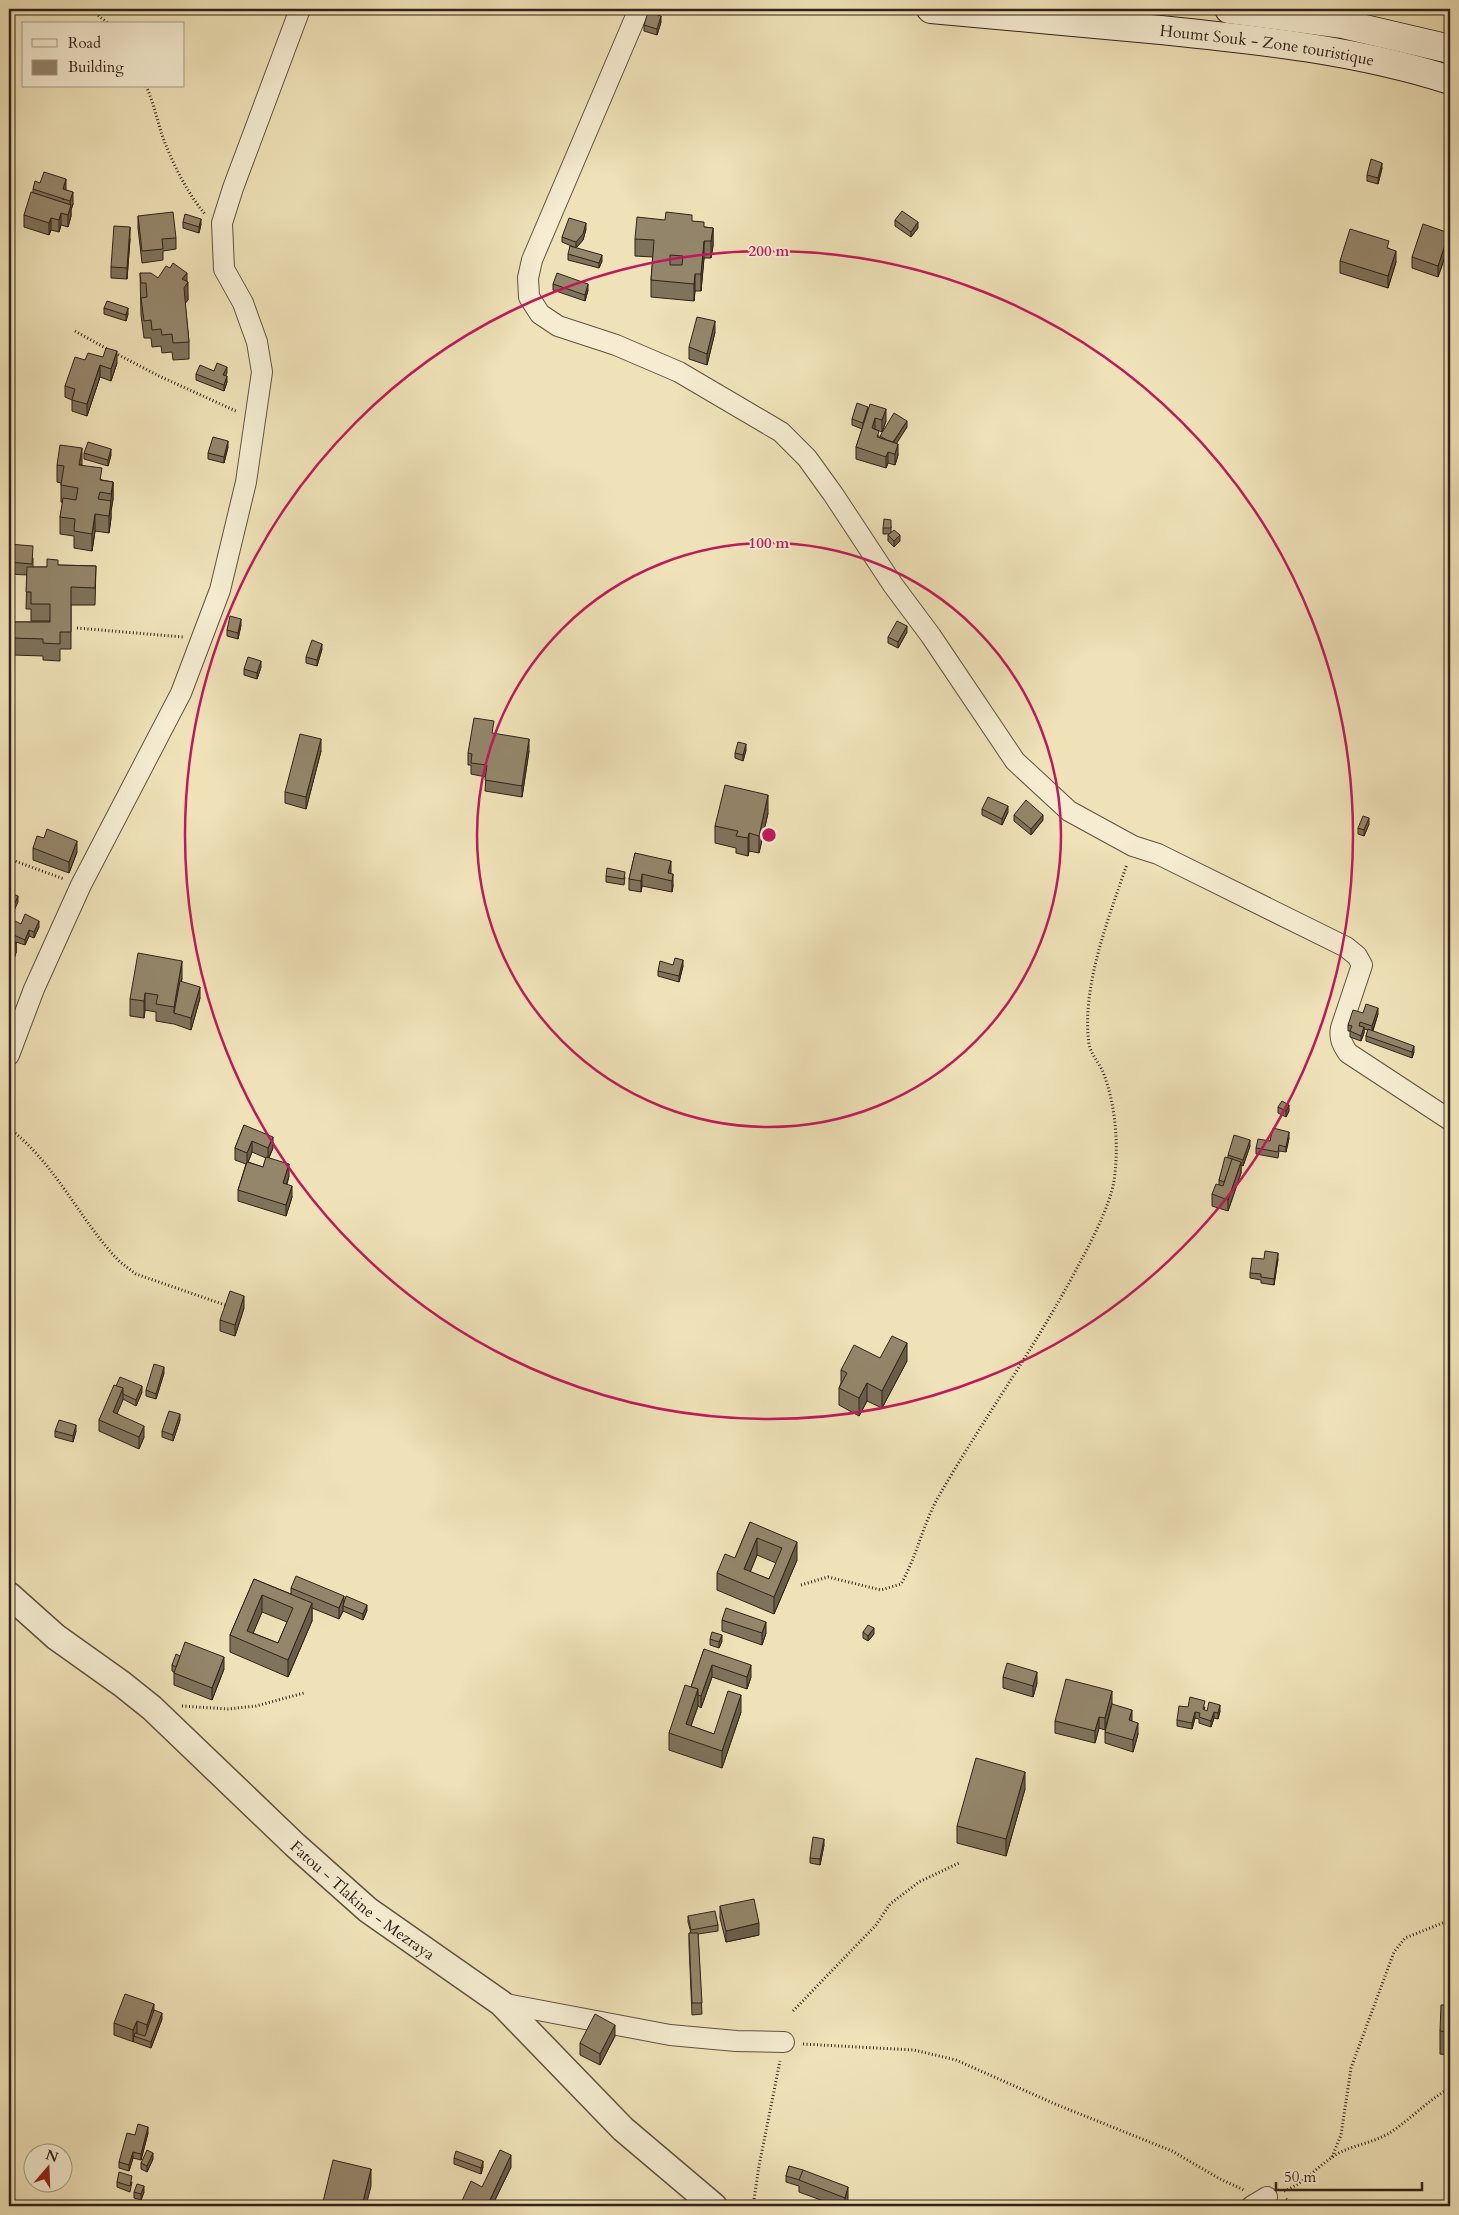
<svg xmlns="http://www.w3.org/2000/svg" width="1459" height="2215" font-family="Cardo,serif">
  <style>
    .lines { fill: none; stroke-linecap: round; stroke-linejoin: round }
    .minor-casing { stroke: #60523f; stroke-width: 22 }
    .tertiary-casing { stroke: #60523f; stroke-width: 28 }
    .secondary-casing { stroke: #312217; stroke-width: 30 }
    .path { stroke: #312217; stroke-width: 3; stroke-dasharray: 1 2.5; stroke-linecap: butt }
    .minor { stroke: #f5ecd1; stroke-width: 20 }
    .tertiary { stroke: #f5ecd1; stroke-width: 25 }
    .secondary { stroke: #f5ecd1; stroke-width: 28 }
    .wall { fill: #7f735c; stroke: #312217; fill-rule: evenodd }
    .shaded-wall { fill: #685e4b; stroke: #312217 }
    .building { fill: #94866b; stroke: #312217; fill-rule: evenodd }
    .ring { fill: none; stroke: #c2185b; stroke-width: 2.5 }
    .labels { text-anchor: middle; stroke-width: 4; stroke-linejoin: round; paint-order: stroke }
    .street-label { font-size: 16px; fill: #312217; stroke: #f5ecd1 }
    .centre { fill: #c2185b; stroke: #f5ecd1; stroke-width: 2.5 }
    .ring-label { font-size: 15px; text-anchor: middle; font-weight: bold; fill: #c2185b; stroke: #f5ecd1; stroke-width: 4; stroke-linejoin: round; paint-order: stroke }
  </style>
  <rect width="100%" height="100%" fill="#efe2b8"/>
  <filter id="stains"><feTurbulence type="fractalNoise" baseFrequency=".004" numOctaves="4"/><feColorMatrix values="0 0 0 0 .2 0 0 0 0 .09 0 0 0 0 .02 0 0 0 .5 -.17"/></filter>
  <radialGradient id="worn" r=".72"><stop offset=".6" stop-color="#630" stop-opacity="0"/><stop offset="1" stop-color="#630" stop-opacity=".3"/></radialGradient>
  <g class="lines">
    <!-- minor casing -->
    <g class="minor-casing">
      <g id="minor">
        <path d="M639,9L532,260L528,278L529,297L540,314L558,326L616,345L679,372L781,432L807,458L833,494L893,585L931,636L1015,761L1069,811L1133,846L1158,854L1346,947L1357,956L1362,965L1341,1028C1339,1038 1342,1044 1348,1053L1450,1120"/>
        <polyline points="9,1055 34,989 81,885 181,693 220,590 246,482 262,372 257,342 243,303 224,269 222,223 233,188 300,9"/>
        <polyline points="501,2003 670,2035 736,2041 784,2042"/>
        <polyline points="1252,2206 1267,2197"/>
      </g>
    </g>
    <!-- tertiary casing -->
    <g class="tertiary-casing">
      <g id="tertiary">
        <path id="s1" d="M9,1595L56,1637L122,1684L152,1708L295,1845L368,1910L501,2003L623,2129L714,2206"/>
      </g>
    </g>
    <!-- secondary casing -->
    <g class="secondary-casing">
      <g id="secondary">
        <path id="s2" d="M931,9C1008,16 1084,23 1161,30C1259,40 1356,50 1450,80"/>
        <polyline points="1229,9 1343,24 1450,49"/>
      </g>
    </g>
    <!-- path -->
    <g class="path">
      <polyline points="90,9 109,24"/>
      <path d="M146,86C153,101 157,119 162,135C172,162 187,193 205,214"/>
      <polyline points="75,331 109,350"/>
      <polyline points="115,353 159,376 238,412"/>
      <polyline points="77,628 183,637"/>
      <polyline points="9,859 64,879"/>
      <path d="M9,1116L11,1117L10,1129C56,1164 80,1221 120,1262L136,1274L228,1306"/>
      <path d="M801,1585L828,1577L881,1590L901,1584C917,1556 923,1523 940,1494C984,1418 1036,1346 1077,1268C1089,1246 1110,1206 1114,1181C1119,1147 1116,1105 1103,1072C1099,1063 1091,1054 1089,1044C1081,987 1109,917 1127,864"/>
      <polyline points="182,1706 228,1709 256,1706 304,1693"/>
      <polyline points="793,2011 876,1925 890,1904 919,1882 959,1863"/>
      <polyline points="803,2044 914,2050 956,2060 1055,2104 1172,2151 1220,2179 1244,2190"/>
      <polyline points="1332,2157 1341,2135 1351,2068 1394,1952 1405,1938 1450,1920"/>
      <path d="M1284,2191C1303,2184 1315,2169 1331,2158C1348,2145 1373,2144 1391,2132C1412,2118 1428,2100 1450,2088"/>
      <polyline points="1286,2199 1296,2206"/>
      <polyline points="753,2206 759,2166 780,2061"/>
    </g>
    <!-- minor -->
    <use href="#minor" class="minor"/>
    <!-- tertiary -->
    <use href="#tertiary" class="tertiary"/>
    <!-- secondary -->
    <use href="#secondary" class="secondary"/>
  </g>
  <!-- wall -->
  <g class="wall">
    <polygon points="661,22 657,35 644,31 644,25"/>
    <polygon points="1382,168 1378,184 1367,181 1367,175"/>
    <polygon points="33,189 66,190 73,204 71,210 71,216 68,227 61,225 59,232 51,230 49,235 24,227 24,215 33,193"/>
    <polygon points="138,216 176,238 176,249 163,251 163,260 142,263 138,228"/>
    <polygon points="665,220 692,221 704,227 713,228 713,246 711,258 704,258 701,291 695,291 694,301 651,297 651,280 653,257 635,256 635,239"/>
    <polygon points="895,220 918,228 911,237 895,226"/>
    <polygon points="183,222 201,224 199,233 183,228"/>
    <polygon points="586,229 583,240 576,248 562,242 562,237"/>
    <polygon points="130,239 127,279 111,278 111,267"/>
    <polygon points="1449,245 1438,277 1412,268 1412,257"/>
    <polygon points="1389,248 1396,262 1388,288 1340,273 1340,261"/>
    <polygon points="568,254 602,261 599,268 568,260"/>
    <polygon points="140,273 158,278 187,282 188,300 185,303 189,342 189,359 173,360 172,352 162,353 161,346 152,347 151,338 144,338 141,315"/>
    <polygon points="553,284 588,290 585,301 553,290"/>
    <polygon points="104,308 128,314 126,321 104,314"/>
    <polygon points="715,332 707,365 689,359 689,347"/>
    <polygon points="85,360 117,363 111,381 100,377 87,416 72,411 72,400 65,397 65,386"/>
    <polygon points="214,371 227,373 225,375 227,382 224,391 196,380 196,374"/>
    <polygon points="868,411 886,421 882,432 875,429 879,437 880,438 880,436 907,427 896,443 898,455 895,465 888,463 886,468 856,459 856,447 862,429 852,425 852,419"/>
    <polygon points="228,447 224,463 208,459 208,453"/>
    <polygon points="84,453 111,455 108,466 84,459"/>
    <polygon points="57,465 82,465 102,480 113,482 113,499 111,511 111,518 109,533 95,531 92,551 74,548 74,536 60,534 60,517 63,503 61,502 61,483 57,482"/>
    <polygon points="891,526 891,533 900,541 894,547 888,541 888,535 890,534 883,534 883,528"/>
    <polygon points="9,544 33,558 33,567 47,567 58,565 96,566 95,605 71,605 71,649 60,649 60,661 43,660 43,656 13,655 14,622 50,622 50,621 31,621 31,609 26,609 27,575 9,574"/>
    <polygon points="241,625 238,639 227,636 227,630"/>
    <polygon points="907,632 898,648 888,643 888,637"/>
    <polygon points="322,649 317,666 306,663 306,657"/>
    <polygon points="261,667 257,679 244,675 244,669"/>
    <polygon points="494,734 529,751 522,797 485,791 486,777 471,774 471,765 468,765 468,753"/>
    <polygon points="746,750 743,761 735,758 735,753"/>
    <polygon points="321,751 306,809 285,803 285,792"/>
    <polygon points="982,809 1008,812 1002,825 982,815"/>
    <polygon points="768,813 759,853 749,851 748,856 736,853 736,848 715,843 715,826"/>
    <polygon points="1014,815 1043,820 1031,835 1014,821"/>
    <polygon points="1369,824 1364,836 1358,834 1358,828"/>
    <polygon points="44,838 77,852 69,873 33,860 33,848"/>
    <polygon points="635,853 671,874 673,886 672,892 642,886 641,892 629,890 629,879"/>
    <polygon points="606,876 625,877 624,885 606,882"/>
    <polygon points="21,924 39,927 34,938 29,936 25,945 16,942 16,953 16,942 9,939 9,933"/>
    <polygon points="673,965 683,966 679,982 658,976 658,971"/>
    <polygon points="182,978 181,982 200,998 191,1030 174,1024 156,1021 156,1012 145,1010 144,1018 130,1016 130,999"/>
    <polygon points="1363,1013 1378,1014 1373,1031 1414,1052 1412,1058 1366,1041 1366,1036 1368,1030 1364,1029 1364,1033 1361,1041 1350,1037 1350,1031 1348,1031 1348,1025"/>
    <polygon points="1278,1107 1289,1111 1286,1117 1278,1113"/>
    <path d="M244,1125L273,1148L269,1158L289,1176L287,1184L292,1197L286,1216L238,1201V1190L246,1164L235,1160V1148ZM252,1152L266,1158L263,1167L248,1162Z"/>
    <polygon points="1289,1138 1286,1152 1279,1151 1278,1158 1256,1154 1256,1148 1270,1141"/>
    <polygon points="1250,1146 1243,1166 1241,1165 1241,1173 1228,1211 1212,1206 1212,1194 1219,1185 1219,1180 1228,1158 1228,1155"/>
    <polygon points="1264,1259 1278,1259 1274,1285 1261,1283 1261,1280 1250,1278 1250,1273"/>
    <polygon points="244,1308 235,1336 220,1331 220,1320"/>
    <polygon points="880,1358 907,1361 882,1408 867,1401 859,1416 839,1405 839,1388 841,1383 841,1370"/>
    <polygon points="164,1373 156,1399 146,1396 146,1390"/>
    <polygon points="116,1386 142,1392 136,1406 123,1399 117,1413 144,1437 139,1449 99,1431 99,1420"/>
    <polygon points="180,1420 173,1441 162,1437 162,1431"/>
    <polygon points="55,1431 76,1431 73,1442 55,1437"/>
    <path d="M750,1522L797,1560L774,1614L717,1590V1573L735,1558ZM757,1555L776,1563L769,1579L750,1572Z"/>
    <path d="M254,1579L291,1594V1588L344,1602L367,1610L363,1620L343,1611L339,1619L312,1608V1621L288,1677L230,1652V1635ZM262,1612L287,1622L278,1643L253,1633Z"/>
    <polygon points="722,1620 766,1633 762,1645 722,1631"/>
    <polygon points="863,1632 874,1634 868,1641 863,1638"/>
    <polygon points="710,1639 722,1641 719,1648 710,1645"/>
    <polygon points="704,1649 751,1677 747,1689 712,1677 701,1708 698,1706 691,1726 714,1734 741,1712 722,1768 669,1750 669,1733 691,1687"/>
    <polygon points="180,1656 224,1669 212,1700 174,1685 174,1672 172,1671 172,1665"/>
    <polygon points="1003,1677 1037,1683 1033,1697 1003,1688"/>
    <polygon points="1112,1703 1105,1730 1099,1728 1095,1743 1055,1733 1055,1721"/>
    <polygon points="1188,1707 1205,1707 1204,1710 1207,1711 1220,1711 1218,1719 1214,1718 1211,1727 1199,1723 1199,1719 1195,1718 1192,1729 1177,1726 1177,1720"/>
    <polygon points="1132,1721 1138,1734 1133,1752 1105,1743 1105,1732"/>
    <polygon points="1025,1789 1006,1856 957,1843 957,1826"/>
    <polygon points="824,1845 820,1865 810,1863 810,1858"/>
    <polygon points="720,1906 759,1935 726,1942 720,1918"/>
    <polygon points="688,1916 718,1925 718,1931 698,1934 702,2014 692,2015 689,1945 689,1933 691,1933 688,1922"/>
    <polygon points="1450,2005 1450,2055 1440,2054 1440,2031"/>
    <polygon points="154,2010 162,2019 151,2048 114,2035 114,2023"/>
    <polygon points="615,2036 600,2065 580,2055 580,2043"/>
    <polygon points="148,2133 141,2160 133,2158 129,2171 119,2168 119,2162 135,2135"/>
    <polygon points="454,2158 483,2167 481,2174 454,2164"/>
    <polygon points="153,2159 147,2172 141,2169 141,2163"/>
    <polygon points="789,2166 848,2199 846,2206 837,2206 799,2192 799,2186 786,2182 786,2176"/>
    <polygon points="511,2167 493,2204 498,2206 461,2206 461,2203 482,2187"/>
    <polygon points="117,2182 132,2182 130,2192 117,2187"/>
    <polygon points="134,2192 144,2192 141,2200 134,2198"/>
  </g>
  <!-- shaded-wall -->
  <g class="shaded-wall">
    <polygon points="661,16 661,22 657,35 657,29"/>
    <polygon points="1382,163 1382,168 1378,184 1378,178"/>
    <polygon points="66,179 66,191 63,200 63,189"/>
    <polygon points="73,192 73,204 71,210 71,216 68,227 68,215 70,208 70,201"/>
    <polygon points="61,213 61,225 59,232 59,220"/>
    <polygon points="51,218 51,230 49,235 49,223"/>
    <polygon points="201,219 201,224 199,233 199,227"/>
    <polygon points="918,222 918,228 911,237 911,232"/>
    <polygon points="586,223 586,229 583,240 576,248 576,242"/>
    <polygon points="130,227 130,239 127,279 127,268"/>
    <polygon points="713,228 713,246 711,258 711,241"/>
    <polygon points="1449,233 1449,245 1438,277 1438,266"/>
    <polygon points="704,241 704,258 701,291 701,274"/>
    <polygon points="1396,251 1396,262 1388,288 1388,276"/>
    <polygon points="602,255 602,261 599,268 599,263"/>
    <polygon points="187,273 187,284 188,282 188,300 184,305 182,279"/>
    <polygon points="695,274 695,291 694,301 694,284"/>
    <polygon points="588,284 588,290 585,301 585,295"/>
    <polygon points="128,308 128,314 126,321 126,315"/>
    <polygon points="715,321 715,332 707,365 707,354"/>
    <polygon points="117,351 117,363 111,381 111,369"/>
    <polygon points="100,365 100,377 87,416 87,404"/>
    <polygon points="227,367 227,373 223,380 223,375"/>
    <polygon points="227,376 227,382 224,391 224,385"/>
    <polygon points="868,407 868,413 863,429 863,423"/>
    <polygon points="886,409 886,421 882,432 882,420"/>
    <polygon points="875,418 875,429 872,428"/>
    <polygon points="907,421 907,427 893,449 893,443"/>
    <polygon points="228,441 228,447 224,463 224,457"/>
    <polygon points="898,444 898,455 895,465 895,454"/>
    <polygon points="82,448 82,465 79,465"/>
    <polygon points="111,449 111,455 108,466 108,460"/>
    <polygon points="888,452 888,463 886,468 886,457"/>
    <polygon points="113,482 113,499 111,511 111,518 109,533 109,516"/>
    <polygon points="95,514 95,531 92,551 92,534"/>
    <polygon points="900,535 900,541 894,547 894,541"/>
    <polygon points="241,619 241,625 238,639 238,633"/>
    <polygon points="907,626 907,632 898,648 898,642"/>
    <polygon points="322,644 322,649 317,666 317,660"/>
    <polygon points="261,661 261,667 257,679 257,673"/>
    <polygon points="321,739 321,751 306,809 306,797"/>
    <polygon points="529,739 529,751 522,797 522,786"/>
    <polygon points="746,744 746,750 743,761 743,755"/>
    <polygon points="768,795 768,813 759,853 759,836"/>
    <polygon points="1008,806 1008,812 1002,825 1002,819"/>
    <polygon points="1043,815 1043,820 1031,835 1031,829"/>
    <polygon points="1369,818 1369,824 1364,836 1364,830"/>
    <polygon points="749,833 749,851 748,856 748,838"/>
    <polygon points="77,841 77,852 69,873 69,862"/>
    <polygon points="671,861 671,873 669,880 668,873"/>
    <polygon points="642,874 642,886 641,892 641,881"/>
    <polygon points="673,874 673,886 672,892 672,881"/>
    <polygon points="18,896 18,902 9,922 9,916"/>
    <polygon points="39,921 39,927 34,938 34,932"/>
    <polygon points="29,930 29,936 25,945 25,940"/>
    <polygon points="16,942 16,953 9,976 9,965"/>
    <polygon points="683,960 683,966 679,982 679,976"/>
    <polygon points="182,961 182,978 176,1014 174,1013 174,1007"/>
    <polygon points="200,987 200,998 191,1030 191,1018"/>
    <polygon points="145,993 145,1010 144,1018 144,1001"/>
    <polygon points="1378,1008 1378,1014 1372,1032 1372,1026"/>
    <polygon points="1364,1027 1364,1033 1361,1041 1361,1036"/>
    <polygon points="1414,1046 1414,1052 1412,1058 1412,1052"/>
    <polygon points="1289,1105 1289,1111 1286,1117 1286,1111"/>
    <polygon points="1289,1132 1289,1138 1286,1152 1286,1147"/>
    <polygon points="273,1137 273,1148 268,1159 268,1148"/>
    <polygon points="1250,1140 1250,1146 1243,1166 1243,1160"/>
    <polygon points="252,1141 252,1152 247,1165 247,1153"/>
    <polygon points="1241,1162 1241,1173 1228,1211 1228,1200"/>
    <polygon points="289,1164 289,1176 283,1195 283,1183"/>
    <polygon points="292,1186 292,1197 286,1216 286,1205"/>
    <polygon points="1278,1253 1278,1259 1274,1285 1274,1279"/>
    <polygon points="244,1296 244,1308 235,1336 235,1325"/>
    <polygon points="907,1343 907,1361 882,1408 882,1391"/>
    <polygon points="164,1367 164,1373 156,1399 156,1394"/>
    <polygon points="867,1383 867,1401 859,1416 859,1398"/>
    <polygon points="142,1386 142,1392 136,1406 136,1400"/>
    <polygon points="123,1388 123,1400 113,1423 113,1412"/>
    <polygon points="180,1414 180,1420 173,1441 173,1435"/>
    <polygon points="76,1425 76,1431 73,1442 73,1436"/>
    <polygon points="144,1426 144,1437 139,1449 139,1437"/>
    <polygon points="757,1538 757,1555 745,1585 744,1569"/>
    <polygon points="797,1542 797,1560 774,1614 774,1597"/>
    <polygon points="262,1595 262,1612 249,1643 247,1631"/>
    <polygon points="344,1596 344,1606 343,1606 343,1611 339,1619 339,1608"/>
    <polygon points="312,1603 312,1621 288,1677 288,1660"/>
    <polygon points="367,1605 367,1610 363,1620 363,1614"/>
    <polygon points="766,1622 766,1633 762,1645 762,1633"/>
    <polygon points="874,1628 874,1634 868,1641 868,1636"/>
    <polygon points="722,1635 722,1641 719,1648 719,1642"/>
    <polygon points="224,1657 224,1669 212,1700 212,1688"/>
    <polygon points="712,1665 712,1677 701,1708 701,1696"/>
    <polygon points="751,1665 751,1677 747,1689 747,1677"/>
    <polygon points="1037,1672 1037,1683 1033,1697 1033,1686"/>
    <polygon points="698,1689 698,1706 686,1739 686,1724"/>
    <polygon points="1112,1691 1112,1703 1105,1730 1105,1718"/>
    <polygon points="741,1695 741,1712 722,1768 722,1751"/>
    <polygon points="1220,1705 1220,1711 1218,1719 1218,1713"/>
    <polygon points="1132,1710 1132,1721 1129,1720"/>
    <polygon points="1195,1712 1195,1718 1192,1729 1192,1723"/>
    <polygon points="1214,1712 1214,1718 1211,1727 1211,1721"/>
    <polygon points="1099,1717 1099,1728 1095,1743 1095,1731"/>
    <polygon points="1138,1723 1138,1734 1133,1752 1133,1740"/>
    <polygon points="1025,1772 1025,1789 1006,1856 1006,1839"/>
    <polygon points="824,1839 824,1845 820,1865 820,1859"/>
    <polygon points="759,1923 759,1935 726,1942 726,1931"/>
    <polygon points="154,2004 154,2016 147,2036 147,2025"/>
    <polygon points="162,2013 162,2019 151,2048 151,2042"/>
    <polygon points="137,2021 137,2033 135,2037 134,2036 133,2042 133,2030"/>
    <polygon points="615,2025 615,2036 600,2065 600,2054"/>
    <polygon points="148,2127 148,2133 141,2160 141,2154"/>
    <polygon points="133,2152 133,2158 129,2171 129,2165"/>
    <polygon points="153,2153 153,2159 147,2172 147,2166"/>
    <polygon points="511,2155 511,2167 492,2206 489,2202"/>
    <polygon points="483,2161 483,2167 481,2174 481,2168"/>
    <polygon points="371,2169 371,2186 366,2206 362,2206"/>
    <polygon points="144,2186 144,2192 141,2200 141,2194"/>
    <polygon points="848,2187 848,2199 846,2206 845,2206 845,2198"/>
  </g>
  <!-- building -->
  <g class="building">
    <polygon points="648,12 661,16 657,29 644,25"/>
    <polygon points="1371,159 1382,163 1378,178 1367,175"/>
    <polygon points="44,172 66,179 63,189 73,192 70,201 33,189 35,181 40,183"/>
    <polygon points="31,192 71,205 68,215 61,213 59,220 51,218 49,223 24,215"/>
    <polygon points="902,211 918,222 911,232 895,220"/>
    <polygon points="173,212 176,238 162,239 163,249 142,251 138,216"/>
    <path d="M666,212L692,215V221L704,222V227L713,228L711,241H704L701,274H695L694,284L651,280L654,240L635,239L637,217L665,220ZM670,255L683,256L682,265H670Z"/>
    <polygon points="185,214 201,219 199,227 183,222"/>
    <polygon points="569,218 586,223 583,234 576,242 562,237"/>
    <polygon points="1423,224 1449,233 1438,266 1412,257"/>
    <polygon points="114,226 130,227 127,268 111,267"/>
    <polygon points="1350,229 1389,241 1387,248 1396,251 1388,276 1340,261"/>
    <polygon points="570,246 602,255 599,263 568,254"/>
    <polygon points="173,263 187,273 182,279 188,282 184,288 189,342 173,343 172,334 162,335 161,329 152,330 151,320 144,321 141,298 147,297 146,283 141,283 140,273 151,273 158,278 166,266 170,268"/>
    <polygon points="557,273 588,284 585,295 553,284"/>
    <polygon points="107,301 128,308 126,315 104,308"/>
    <polygon points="697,317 715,321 707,354 689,347"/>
    <polygon points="106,348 117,351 111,369 100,365 87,404 72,400 75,389 65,386 75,357 85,360 88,353 103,357"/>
    <polygon points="217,363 227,367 223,375 227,376 224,385 196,374 200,365 214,371"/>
    <polygon points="857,403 868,407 863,423 852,419"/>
    <polygon points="870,404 886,409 882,420 875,418 872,428 879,431 877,437 898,444 895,454 888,452 886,457 856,447"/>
    <polygon points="894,413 907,421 893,442 887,440 880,436"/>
    <polygon points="213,437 228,441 224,457 208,453"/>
    <polygon points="88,442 111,449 108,460 84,453"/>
    <polygon points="60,445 82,448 79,465 102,468 100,480 113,482 111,494 100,492 98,499 111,501 109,516 95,514 92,534 74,531 75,519 60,517 63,498 76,500 78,488 61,485 64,466 57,465"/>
    <polygon points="884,519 891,520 891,528 883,528"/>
    <polygon points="894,530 900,535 894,541 888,535"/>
    <polygon points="9,544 33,546 32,564 9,562"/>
    <polygon points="47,559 58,560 58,565 96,566 95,588 71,587 71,632 60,632 60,644 43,643 43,639 13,638 14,622 50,622 50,604 31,604 31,592 26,592 27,567 47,567"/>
    <polygon points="230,616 241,619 238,633 227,630"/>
    <polygon points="897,621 907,626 898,642 888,637"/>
    <polygon points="312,640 322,644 317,660 306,657"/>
    <polygon points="248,657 261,661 257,673 244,669"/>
    <polygon points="474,718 494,721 492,733 529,739 522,786 485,780 487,765 471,763 472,754 468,753"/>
    <polygon points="300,734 321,739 306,797 285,792"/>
    <polygon points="738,742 746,744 743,755 735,753"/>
    <polygon points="725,785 768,795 759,836 749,833 748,838 736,836 738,831 715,826"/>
    <polygon points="988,797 1008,806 1002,819 982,809"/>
    <polygon points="1026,800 1043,815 1031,829 1014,815"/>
    <polygon points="1363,816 1369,818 1364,830 1358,828"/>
    <polygon points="47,829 77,841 69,862 33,848 37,836 44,838"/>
    <polygon points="635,853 671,861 668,873 673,874 672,881 642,874 641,881 629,879"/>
    <polygon points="607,868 625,872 624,879 606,876"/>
    <polygon points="9,892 18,896 9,916"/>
    <polygon points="25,914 39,921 34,932 29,930 25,940 9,933 15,921 21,924"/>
    <polygon points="9,939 16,942 9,965"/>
    <polygon points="138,953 182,961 174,1007 156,1004 158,995 145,993 144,1001 130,999"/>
    <polygon points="675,958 683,960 679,976 658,971 660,961 673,965"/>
    <polygon points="180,981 200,987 191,1018 174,1013"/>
    <polygon points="1366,1004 1378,1008 1372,1026 1360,1022 1359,1026 1364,1027 1361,1036 1350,1031 1352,1026 1348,1025 1353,1010 1363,1013"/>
    <polygon points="1368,1029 1414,1046 1412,1052 1366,1036"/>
    <polygon points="1282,1101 1289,1105 1286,1111 1278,1107"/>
    <polygon points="244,1125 273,1137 268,1148 252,1141 247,1153 235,1148"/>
    <polygon points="1273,1128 1289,1132 1286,1147 1279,1145 1278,1152 1256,1148 1258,1139 1270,1141"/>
    <polygon points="1234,1135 1250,1140 1243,1160 1228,1155"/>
    <polygon points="266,1157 289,1164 283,1183 292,1186 286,1205 238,1190 247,1162 263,1167"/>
    <polygon points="1225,1157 1233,1159 1224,1182 1219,1180"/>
    <polygon points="1232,1159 1241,1162 1228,1200 1212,1194 1216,1184 1223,1186"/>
    <polygon points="1265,1251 1278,1253 1274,1279 1261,1277 1261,1274 1250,1273 1252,1258 1264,1259"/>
    <polygon points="230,1291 244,1296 235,1325 220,1320"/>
    <polygon points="892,1336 907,1343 882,1391 867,1383 859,1398 839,1388 847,1373 841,1370 854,1345 880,1358"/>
    <polygon points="154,1364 164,1367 156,1394 146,1390"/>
    <polygon points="120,1377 142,1386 136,1400 123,1394 123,1388 116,1386"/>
    <polygon points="114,1385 123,1388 113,1412 144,1426 139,1437 99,1420"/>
    <polygon points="169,1411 180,1414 173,1435 162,1431"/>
    <polygon points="59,1420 76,1425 73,1436 55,1431"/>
    <path d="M750,1522L797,1542L774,1597L717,1573L725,1554L735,1558ZM757,1538L782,1548L769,1579L744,1569Z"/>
    <polygon points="296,1576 344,1596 339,1608 291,1588"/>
    <path d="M254,1579L312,1603L288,1660L230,1635ZM262,1595L293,1608L278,1643L247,1631Z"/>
    <polygon points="346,1596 367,1605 363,1614 343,1606"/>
    <polygon points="726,1608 766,1622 762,1633 722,1620"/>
    <polygon points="868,1625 874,1628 868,1636 863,1632"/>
    <polygon points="712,1632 722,1635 719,1642 710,1639"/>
    <polygon points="185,1642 224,1657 212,1688 174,1673"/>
    <polygon points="704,1649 751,1665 747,1677 712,1665 701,1696 698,1695 698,1689 691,1687"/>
    <polygon points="176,1654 180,1656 176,1667 172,1665"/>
    <polygon points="1007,1663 1037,1672 1033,1686 1003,1677"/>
    <polygon points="1066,1679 1112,1691 1105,1718 1099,1717 1095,1731 1055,1721"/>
    <polygon points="685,1685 698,1689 686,1724 714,1734 728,1691 741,1695 722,1751 669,1733"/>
    <polygon points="1190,1697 1205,1701 1203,1709 1207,1711 1209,1702 1220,1705 1218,1713 1214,1712 1211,1721 1199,1717 1200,1713 1195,1712 1192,1723 1177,1720 1179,1706 1188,1707"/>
    <polygon points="1112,1704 1132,1710 1129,1720 1138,1723 1133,1740 1105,1732"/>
    <polygon points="976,1758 1025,1772 1006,1839 957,1826"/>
    <polygon points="813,1837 824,1839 820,1859 810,1858"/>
    <polygon points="754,1899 759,1923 726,1931 720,1906"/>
    <polygon points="715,1911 718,1925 691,1930 688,1916"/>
    <polygon points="689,1933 698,1933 702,2003 692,2003"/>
    <polygon points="125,1994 154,2004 147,2025 137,2021 133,2030 114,2023"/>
    <polygon points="1441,2005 1450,2005 1450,2032 1440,2031"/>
    <polygon points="154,2010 162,2013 151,2042 134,2036 135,2033 145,2036"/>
    <polygon points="595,2014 615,2025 600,2054 580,2043"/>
    <polygon points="138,2124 148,2127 141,2154 133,2152 129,2165 119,2162 127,2133 135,2135"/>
    <polygon points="147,2150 153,2153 147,2166 141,2163"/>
    <polygon points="500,2150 511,2155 489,2202 498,2206 468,2206 461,2203 471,2181 482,2187"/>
    <polygon points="456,2151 483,2161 481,2168 454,2158"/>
    <polygon points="333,2160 371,2169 362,2206 322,2206"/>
    <polygon points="789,2166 803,2170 800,2180 786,2176"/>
    <polygon points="803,2170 848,2187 845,2198 799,2180"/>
    <polygon points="119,2172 132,2176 130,2186 117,2182"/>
    <polygon points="137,2184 144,2186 141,2194 134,2192"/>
  </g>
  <!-- distance rings -->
  <g class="ring">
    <circle cx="769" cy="835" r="292"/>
    <circle cx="769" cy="835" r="584"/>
  </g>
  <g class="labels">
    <!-- street labels -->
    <g class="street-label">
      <text dy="6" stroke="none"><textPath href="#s2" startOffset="338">Houmt Souk - Zone touristique</textPath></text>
      <text dy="6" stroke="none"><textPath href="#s1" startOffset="468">Fatou - Tlakine - Mezraya</textPath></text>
    </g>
  </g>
  <circle cx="769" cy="835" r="8" class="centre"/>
  <g class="ring-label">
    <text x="769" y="256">200 m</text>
    <text x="769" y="548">100 m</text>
  </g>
  <!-- margin -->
  <rect width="1459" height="2215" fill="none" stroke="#efe2b8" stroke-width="30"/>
  <rect x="10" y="10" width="1439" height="2195" fill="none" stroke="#312217" stroke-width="2.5"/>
  <rect x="15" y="15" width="1429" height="2185" fill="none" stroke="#312217"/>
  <!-- legend -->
  <rect x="22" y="22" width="162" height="65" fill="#f5ecd1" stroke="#a79b87"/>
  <rect x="32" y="39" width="25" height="8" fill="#f5ecd1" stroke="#a79b87"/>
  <text x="68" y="48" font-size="15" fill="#312217">Road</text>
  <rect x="32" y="60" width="25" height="15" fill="#94866b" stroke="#a79b87"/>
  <text x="68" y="72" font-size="15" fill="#312217">Building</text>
  <!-- north arrow -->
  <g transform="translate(48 2168) rotate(19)"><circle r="24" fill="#f5ecd1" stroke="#a79b87"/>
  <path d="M0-4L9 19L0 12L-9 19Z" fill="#8f2418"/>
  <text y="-8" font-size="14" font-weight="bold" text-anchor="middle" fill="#312217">N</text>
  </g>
  <!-- scale -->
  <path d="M1276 2182v8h146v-8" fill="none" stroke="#312217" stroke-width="2.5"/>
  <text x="1284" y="2182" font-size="15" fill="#312217" stroke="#f5ecd1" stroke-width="4" paint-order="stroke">50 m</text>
  <rect width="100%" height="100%" filter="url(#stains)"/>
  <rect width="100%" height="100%" fill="url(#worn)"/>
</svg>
